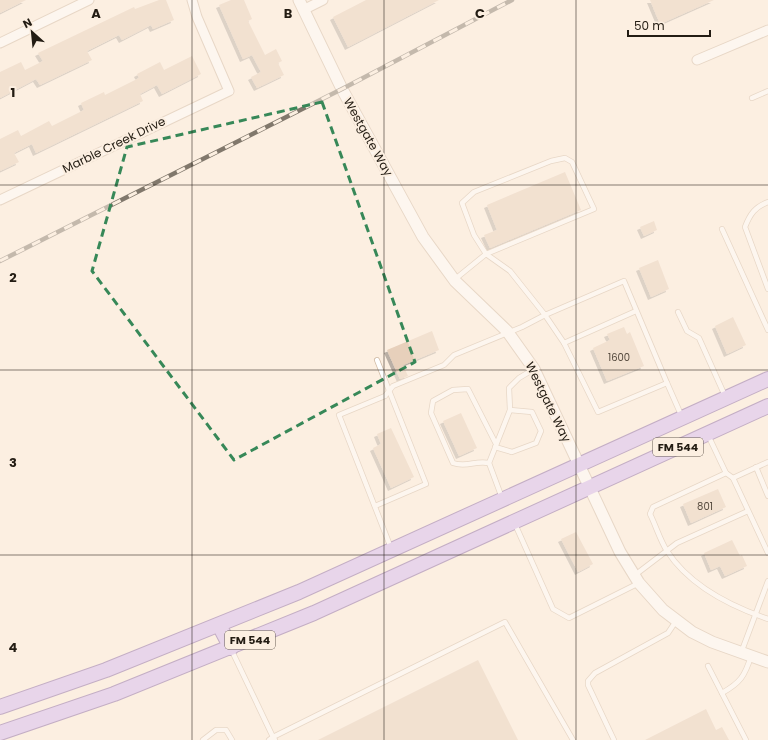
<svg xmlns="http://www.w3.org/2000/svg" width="768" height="740" font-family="Poppins,sans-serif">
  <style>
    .building { fill: #e7d0bb; filter: url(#shadow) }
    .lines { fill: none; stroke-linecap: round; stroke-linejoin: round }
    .service-casing { stroke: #d0bba5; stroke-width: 6 }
    .minor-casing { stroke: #d0bba5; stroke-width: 11 }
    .tertiary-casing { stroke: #d0bba5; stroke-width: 13 }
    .primary-casing { stroke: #8160a1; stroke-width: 16 }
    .service { stroke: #fff; stroke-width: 4.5 }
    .minor { stroke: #fff; stroke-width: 9 }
    .tertiary { stroke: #fff; stroke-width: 11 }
    .primary { stroke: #d1b6f4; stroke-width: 14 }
    .rail-casing { stroke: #81786c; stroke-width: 4.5 }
    .rail { stroke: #fcefe1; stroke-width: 3; stroke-dasharray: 9; stroke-linecap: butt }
    .marked { fill: none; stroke: #378858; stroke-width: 3; stroke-dasharray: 8 5; stroke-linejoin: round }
    .grid { fill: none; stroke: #231c13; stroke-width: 1; stroke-opacity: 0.55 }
    .labels { text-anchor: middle; stroke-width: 4; stroke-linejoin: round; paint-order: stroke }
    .number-label { font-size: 10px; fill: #54493d }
    .shield { fill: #fcefe1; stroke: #645b51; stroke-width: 1 }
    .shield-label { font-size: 11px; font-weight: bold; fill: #231c13 }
    .street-label { font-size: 12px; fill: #231c13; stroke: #fcefe1 }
    .grid-label { font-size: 13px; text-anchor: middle; font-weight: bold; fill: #231c13; stroke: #fcefe1; stroke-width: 4; stroke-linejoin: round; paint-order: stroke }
  </style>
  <defs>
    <filter id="shadow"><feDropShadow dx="-3" dy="3" stdDeviation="0" flood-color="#0004"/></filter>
  </defs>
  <rect width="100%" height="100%" fill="#fcefe1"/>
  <!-- building -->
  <g class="building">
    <polygon points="0,0 26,0 0,13"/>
    <polygon points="159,0 166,0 174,20 153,29 151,25 122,40 119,35 87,51 92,60 40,85 36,79 0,98 0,72 21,62 25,70 43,61 38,53 134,7 135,9"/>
    <polygon points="231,0 244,0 252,19 248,21 265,55 276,49 282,61 278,63 284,75 257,88 251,77 261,72 252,55 243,59 219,5"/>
    <polygon points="366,0 439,0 348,47 333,17"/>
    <polygon points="650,0 714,0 660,24"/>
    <polygon points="192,56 201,74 162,94 157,85 140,94 143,101 36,153 32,144 14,153 19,162 0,171 0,139 18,130 21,136 49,121 52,126 84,110 81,103 104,92 105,95 139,78 137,74 160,62 164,70"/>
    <polygon points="565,172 581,210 490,248 484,235 497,230 487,205"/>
    <polygon points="654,221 657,230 644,236 640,227"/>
    <polygon points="658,260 669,289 651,297 639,268"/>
    <polygon points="733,317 746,345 727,354 715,326"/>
    <polygon points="624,327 627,334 630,332 644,366 607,381 593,348 610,340 607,334"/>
    <polygon points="432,331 439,350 403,365 408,376 400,379 387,350"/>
    <polygon points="461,413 477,448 459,456 443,421"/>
    <polygon points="391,428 414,477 391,488 373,448 381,444 377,434"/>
    <polygon points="718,489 726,507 691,523 683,504"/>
    <polygon points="576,532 593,564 578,572 561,539"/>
    <polygon points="732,540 740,556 742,555 747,566 725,576 720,566 711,570 704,553"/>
    <polygon points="478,660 518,740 318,740"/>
    <polygon points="706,709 716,730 722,727 729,740 645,740"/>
  </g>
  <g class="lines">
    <!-- service casing -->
    <g class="service-casing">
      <g id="service">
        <polyline points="752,98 768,91"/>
        <polygon points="565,158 572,162 594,209 486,254 474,235 462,203 474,192 551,161"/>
        <path d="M768,202C755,207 750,214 745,227L768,289"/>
        <polyline points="722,229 768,330"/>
        <polyline points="678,312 687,331 699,338 725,396"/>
        <polyline points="564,343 636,311"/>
        <polyline points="667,383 682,417"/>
        <polyline points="708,435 726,473 733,478 768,553"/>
        <polyline points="495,447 512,452 536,443 541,431 532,412 510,410"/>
        <path d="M489,463C475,460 467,468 453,463L431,413L433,401L453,390L468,389L496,444"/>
        <polyline points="756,467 768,496"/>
        <path d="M726,473L653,507L650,514C656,526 660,540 667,551C689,585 730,606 768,619"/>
        <polyline points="733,478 768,462"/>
        <polyline points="502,498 489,463 510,410 509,388 519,378 534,369"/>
        <polyline points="375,506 426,484 377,360"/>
        <polyline points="515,524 553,609 569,618 639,583"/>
        <polyline points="391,548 339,415 385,396 393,386 444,365 454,355 522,327 545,315 624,281 667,383 598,412 564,343 545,315 510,271 486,254 454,280"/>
        <polyline points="635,575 677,543 748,511"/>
        <polyline points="231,649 273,737 269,740"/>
        <polyline points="741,653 768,581"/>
        <polyline points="708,666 746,740"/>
        <path d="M722,693C740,683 745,676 751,656"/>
        <polyline points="203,740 216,730 226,730 232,740"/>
        <polyline points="275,740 273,737 505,622 573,740"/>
        <polyline points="614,740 588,685 588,681 595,673 668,633 676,621"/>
      </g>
    </g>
    <!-- minor casing -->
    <g class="minor-casing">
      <g id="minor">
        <polyline points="303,10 323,0"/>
        <polyline points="0,43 89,0"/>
        <polyline points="697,60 768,30"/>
        <polyline points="0,200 229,91 197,17 192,0"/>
      </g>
    </g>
    <!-- tertiary casing -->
    <g class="tertiary-casing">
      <polyline id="tertiary" points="299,0 342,89 423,237 455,281 507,331 534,369 620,552 639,583 663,610 692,632 712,642 768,662"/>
    </g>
    <!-- primary casing -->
    <g class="primary-casing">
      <g id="primary">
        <polyline points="219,625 231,648"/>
        <polyline points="0,707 106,670 299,592 768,379"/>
        <polyline points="0,733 114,694 314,613 768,406"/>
      </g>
    </g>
    <!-- service -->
    <use href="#service" class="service"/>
    <!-- minor -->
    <use href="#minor" class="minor"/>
    <!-- tertiary -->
    <use href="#tertiary" class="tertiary"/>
    <!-- primary -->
    <use href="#primary" class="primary"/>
    <!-- rail casing -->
    <g class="rail-casing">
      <polyline id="rail" points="0,261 342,89 512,0"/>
    </g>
    <!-- rail -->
    <use href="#rail" class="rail"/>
  </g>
  <!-- marked area -->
  <path d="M0 0H768V740H0ZM322,102L415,362L234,460L92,271L127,147Z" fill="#fcefe1" fill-opacity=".55" fill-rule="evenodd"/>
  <path class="marked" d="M322,102L415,362L234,460L92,271L127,147Z"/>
  <!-- grid -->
  <path class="grid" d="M192,0V740M384,0V740M576,0V740M0,185H768M0,370H768M0,555H768"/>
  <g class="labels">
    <!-- number labels -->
    <g class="number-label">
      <text x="619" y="361">1600</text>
      <text x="705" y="510">801</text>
    </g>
    <!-- shield labels -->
    <g class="shield">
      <rect x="653" y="438" width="50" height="18" rx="3"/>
      <rect x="225" y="631" width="50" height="18" rx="3"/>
    </g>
    <g class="shield-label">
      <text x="678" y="451">FM 544</text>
      <text x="250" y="644">FM 544</text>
    </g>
    <!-- street labels -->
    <g class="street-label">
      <text transform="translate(368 137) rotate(61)" y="4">Westgate Way</text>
      <text transform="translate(114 145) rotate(-26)" y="4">Marble Creek Drive</text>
      <text transform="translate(548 402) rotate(64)" y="4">Westgate Way</text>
    </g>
  </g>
  <g class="grid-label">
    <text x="96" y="18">A</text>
    <text x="288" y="18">B</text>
    <text x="480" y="18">C</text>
    <text x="13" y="97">1</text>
    <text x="13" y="282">2</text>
    <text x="13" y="467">3</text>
    <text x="13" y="652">4</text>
  </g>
  <!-- north arrow -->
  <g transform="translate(32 32) rotate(333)" stroke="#fcefe1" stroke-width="3" paint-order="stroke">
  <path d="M0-3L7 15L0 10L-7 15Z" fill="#231c13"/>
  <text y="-6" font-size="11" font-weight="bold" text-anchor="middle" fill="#231c13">N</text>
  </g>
  <!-- scale -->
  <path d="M628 30v6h82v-6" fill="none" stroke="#231c13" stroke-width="2"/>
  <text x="634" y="30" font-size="12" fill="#231c13" stroke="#fcefe1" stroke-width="3" paint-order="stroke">50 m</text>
</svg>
